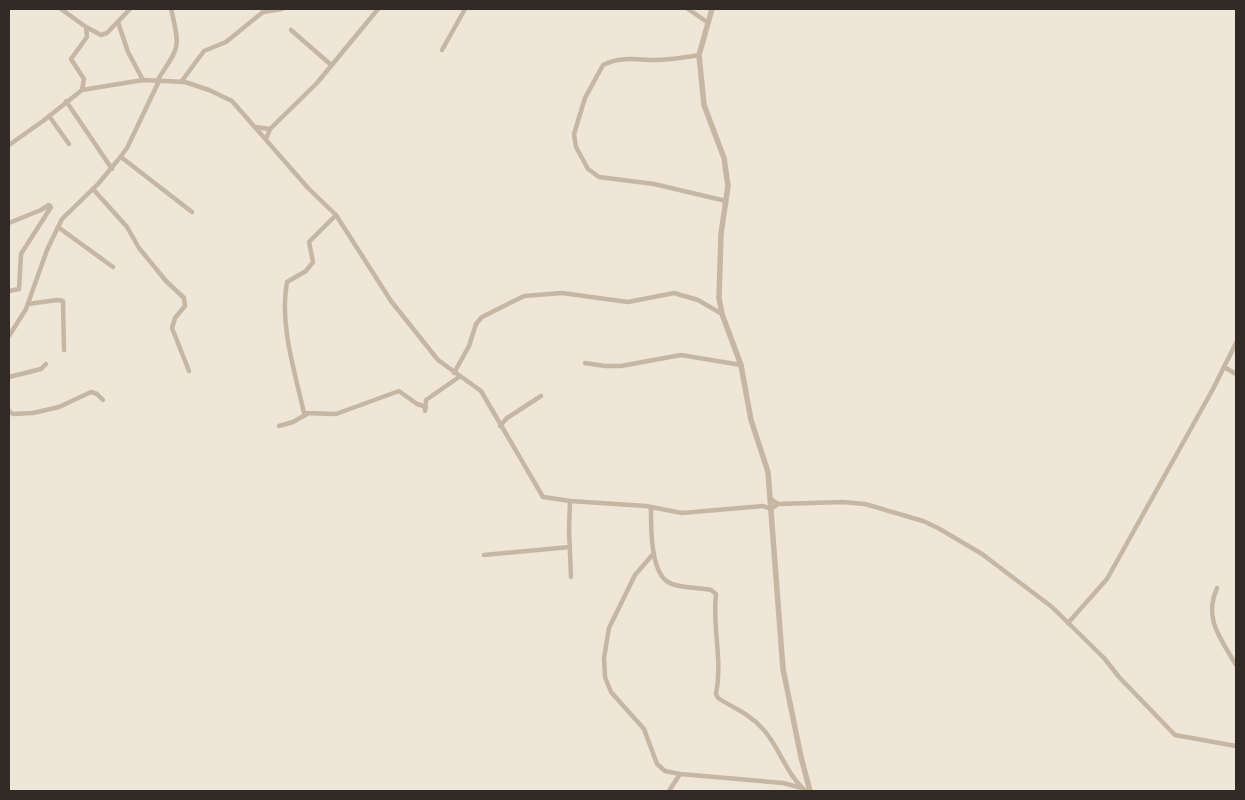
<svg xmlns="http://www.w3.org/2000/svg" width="1245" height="800" font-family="Inter,sans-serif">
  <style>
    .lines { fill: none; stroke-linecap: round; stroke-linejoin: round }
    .minor { stroke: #c6b6a4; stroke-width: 4.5 }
    .tertiary { stroke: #c6b6a4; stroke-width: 5.5 }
  </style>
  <rect width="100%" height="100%" fill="#efe6d7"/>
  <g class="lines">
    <!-- minor -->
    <g class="minor">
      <polyline points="61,9 86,27 101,35 107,33 130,9"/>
      <polyline points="688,9 707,22"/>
      <polyline points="118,22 128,52 143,80"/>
      <polyline points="291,30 330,64"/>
      <polyline points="442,50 465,9"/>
      <path d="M699,55C683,58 667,60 651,60C634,59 619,57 603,65L585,98L574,134L576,147L588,169L599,177L654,184L726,201"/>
      <path d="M157,81C179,46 181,50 171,9"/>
      <polyline points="181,82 204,51 226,42 263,12 282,9"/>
      <polyline points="82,90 84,79 71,59 87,37 86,27"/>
      <polyline points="66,101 112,169"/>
      <polyline points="49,116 69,144"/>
      <polyline points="255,127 270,129"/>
      <polyline points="266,139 270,129 317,83 378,9"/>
      <polyline points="9,145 43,121 82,90 143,80 185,82 209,90 232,101 308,188 336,215 391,301 438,360 481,391 543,497 570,501 646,506 682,513 763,506 771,509 778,504"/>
      <polyline points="121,157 192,212"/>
      <polyline points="93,189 127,227 139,248 166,281 184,298 185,306 175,318 172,328 189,371"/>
      <path d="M336,215L309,242L313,262L306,271L287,282C279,324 295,372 304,413L336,414L399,391L417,404L426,407"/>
      <polyline points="9,223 41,210 49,205 51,207 21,254 19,289 9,291"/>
      <polyline points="58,227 113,267"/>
      <polyline points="28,304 57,300 63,301 64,350"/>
      <polyline points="9,336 26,309 47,250 62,219 98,184 118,160 127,148 159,81"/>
      <polyline points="585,363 605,366 621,366 681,355 741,365"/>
      <polyline points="1224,367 1236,374"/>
      <polyline points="454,373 469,346 476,324 482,317 524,296 562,293 628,302 674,293 698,300 722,314"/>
      <polyline points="9,377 41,369 46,364"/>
      <polyline points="9,411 13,414 33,413 59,407 91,392 97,394 103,400"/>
      <polyline points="425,411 426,400 459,377"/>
      <polyline points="279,426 293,422 307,414"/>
      <polyline points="500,426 507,418 541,396"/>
      <polyline points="771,499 778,504 843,502 865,504 923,521 938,528 982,554 1052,607 1104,658 1119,677 1175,735 1236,746"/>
      <polyline points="570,501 569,530 571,577"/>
      <path d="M651,507C651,526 650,571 668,582C679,589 698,587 711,590L716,594C712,628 723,660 716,694L718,698C733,708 750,714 762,728C780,747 786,775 806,791"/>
      <polyline points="654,553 635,575 609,628 604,658 605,677 611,692 644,729 657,764 665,771 680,774 783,783 802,788"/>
      <polyline points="484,555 570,547"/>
      <path d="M1217,588C1203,619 1221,639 1236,665"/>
      <polyline points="1068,623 1107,579 1213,389 1236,343"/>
      <polyline points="669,791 680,774"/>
    </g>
    <!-- tertiary -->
    <polyline class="tertiary" points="712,9 699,55 704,105 724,158 728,186 721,234 719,298 722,314 741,365 751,420 768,472 783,669 801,757 810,791"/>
  </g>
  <!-- border -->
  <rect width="1245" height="800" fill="none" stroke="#322a25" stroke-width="20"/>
</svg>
